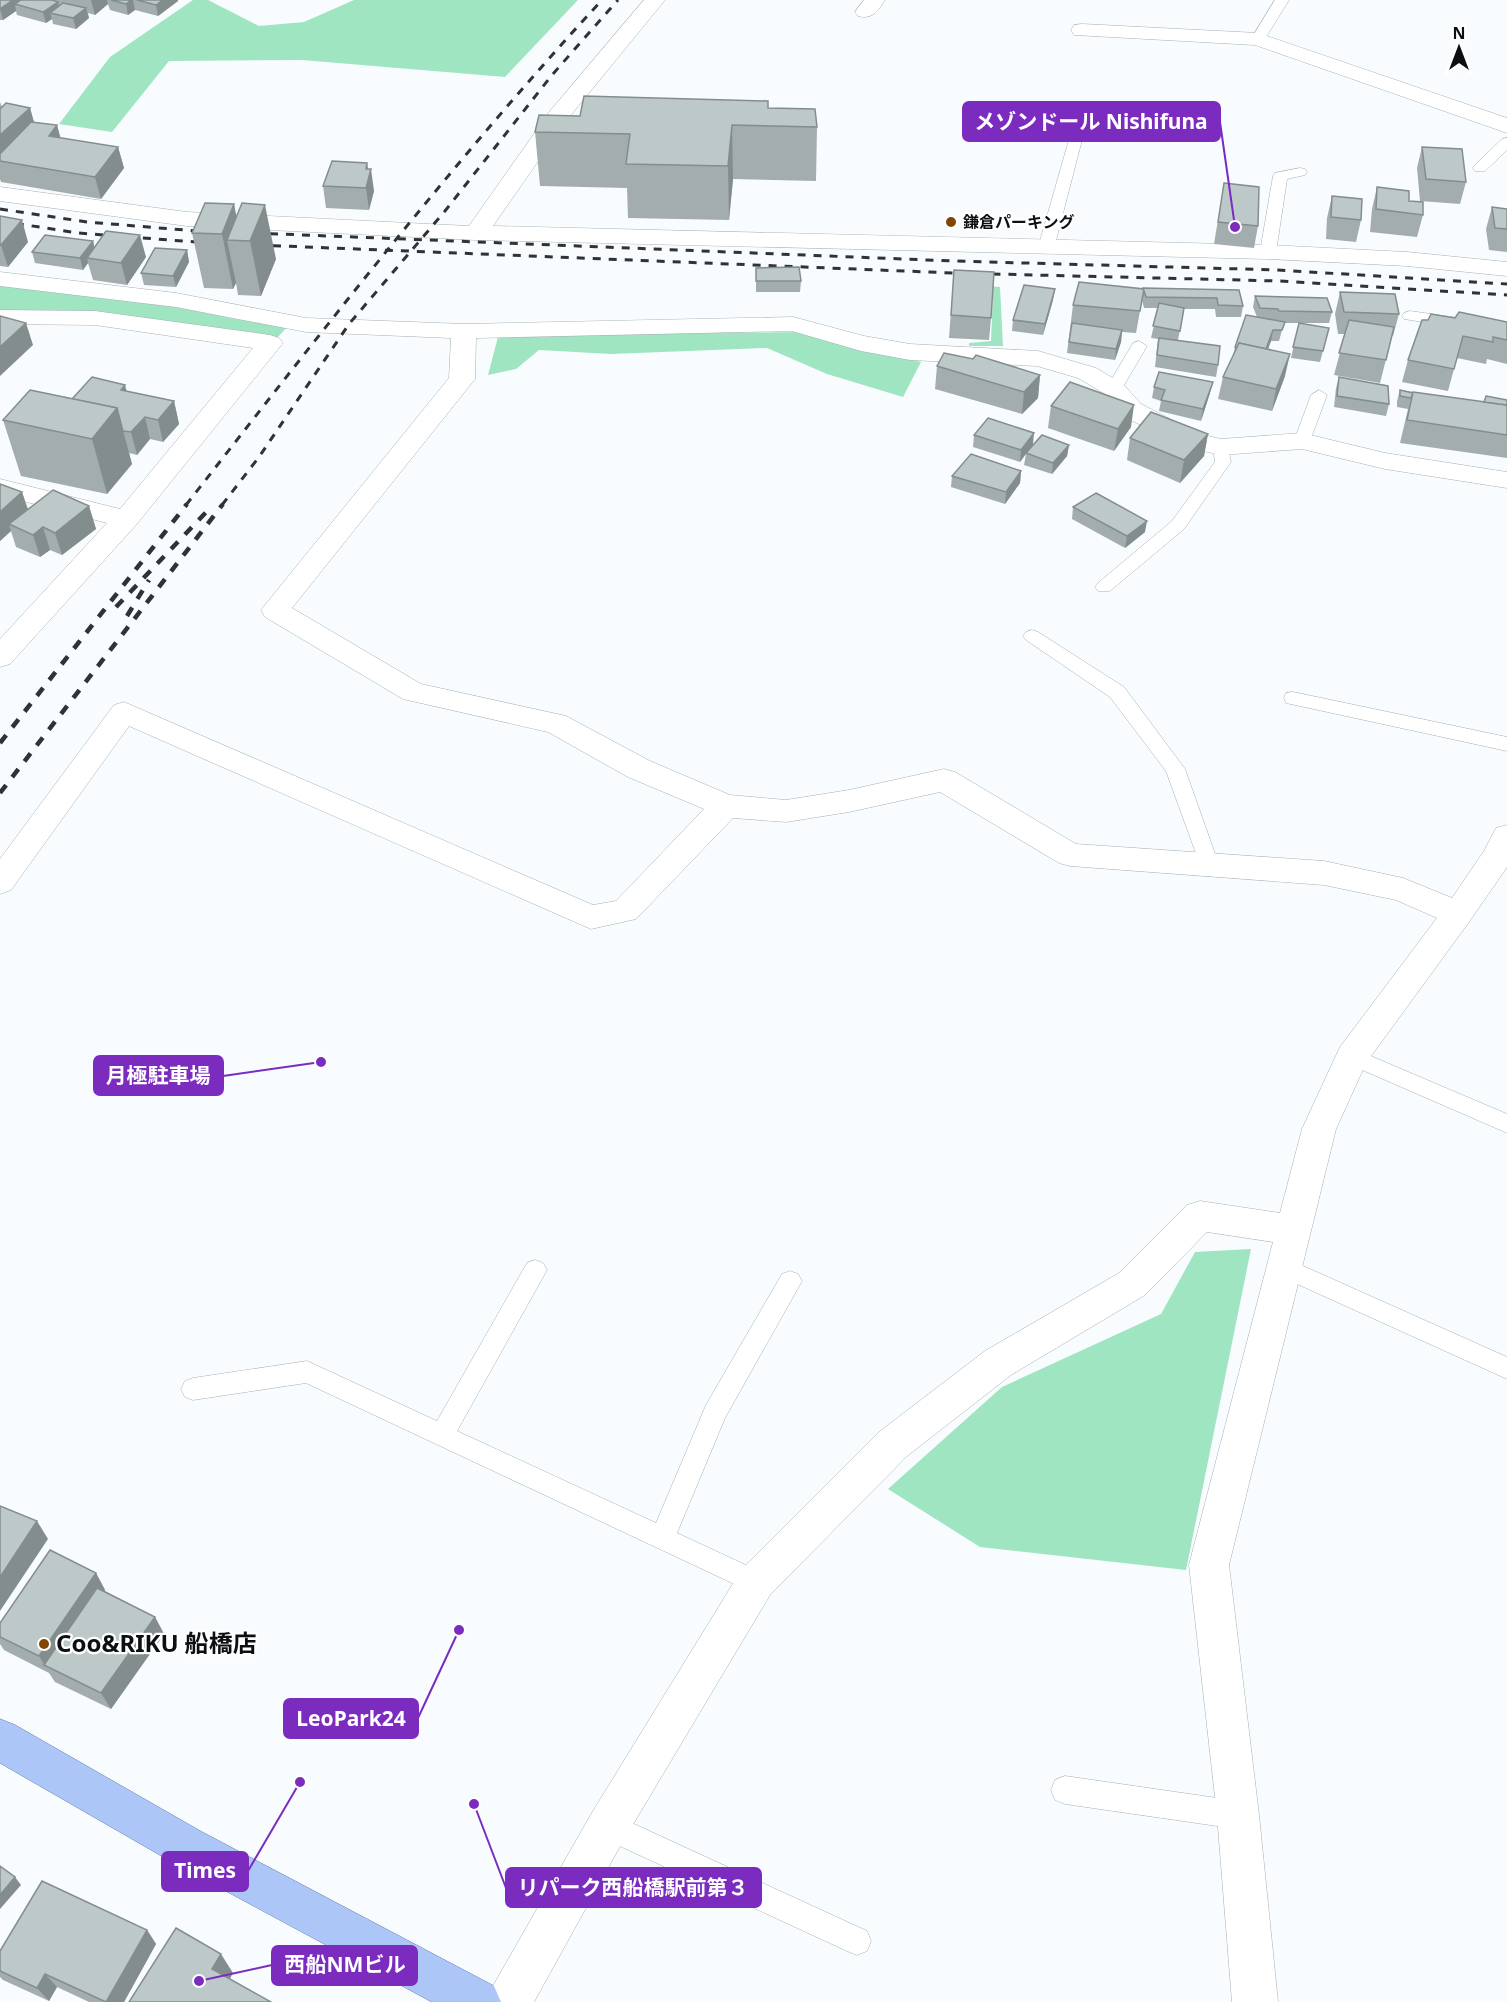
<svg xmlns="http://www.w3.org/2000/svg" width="1507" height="2002" font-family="'Noto Sans','Noto Sans JP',sans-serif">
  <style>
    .green { fill: #9fe5c1 }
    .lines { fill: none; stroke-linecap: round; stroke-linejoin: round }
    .service-casing { stroke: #a6b0b4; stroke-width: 1 }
    .minor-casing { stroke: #a6b0b4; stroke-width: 1 }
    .trunk-casing { stroke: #677da6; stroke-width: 1 }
    .service { fill: #fff; fill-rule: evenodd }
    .minor { fill: #fff; fill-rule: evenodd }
    .trunk { fill: #acc6f8; fill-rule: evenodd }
    .rail-far1 { stroke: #303335; stroke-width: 3; stroke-dasharray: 8 8; stroke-linecap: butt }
    .rail { stroke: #303335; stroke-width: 4.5; stroke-dasharray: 10 10; stroke-linecap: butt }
    .wall { fill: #a3adad }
    .shaded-wall { fill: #848d8d }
    .building { fill: #bdc9c9; stroke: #848d8d; stroke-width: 1.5 }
    .poi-dot { fill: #814600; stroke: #fff; stroke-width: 2 }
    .labels { text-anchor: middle; stroke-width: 4.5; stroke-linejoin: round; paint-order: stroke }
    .far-poi-label { font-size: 16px; font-weight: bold; fill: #0d1012; stroke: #fff; text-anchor: start }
    .near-poi-label { font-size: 24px; font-weight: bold; fill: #0d1012; stroke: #fff; text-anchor: start }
    .leader { fill: none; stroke: #7b2cbf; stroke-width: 2 }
    .callout-dot { fill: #7b2cbf; stroke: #fff; stroke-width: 2 }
    .callout { fill: #7b2cbf; stroke: #7b2cbf; stroke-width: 2 }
    .callout-label { font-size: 21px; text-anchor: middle; font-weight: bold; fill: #fff }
  </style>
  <rect width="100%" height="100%" fill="#f8fcfe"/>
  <!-- green -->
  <g class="green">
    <polygon points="193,0 208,0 259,26 304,22 354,0 578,0 505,77 302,60 169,61 112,132 59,124 110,57"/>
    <polygon points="0,285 169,305 237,319 288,326 276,339 0,312"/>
    <polygon points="988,286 1000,287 1003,346 969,346 969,343 991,341 993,293"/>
    <polygon points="800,332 921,362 903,397 827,374 767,348 611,354 539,350 516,369 488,375 498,337 536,335"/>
    <polygon points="1251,1249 1186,1570 980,1547 888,1489 1002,1387 1161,1314 1195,1252"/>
  </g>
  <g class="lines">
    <!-- service casing -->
    <g class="service-casing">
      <g id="service">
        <polygon points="1275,0 1289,0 1263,42 1253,42 1251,39"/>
        <polygon points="1141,127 1148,131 1146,134 1083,136 1054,248 1046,253 1041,251 1038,248 1072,129"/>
        <polygon points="1507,138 1507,150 1485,171 1475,171 1473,168 1475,165 1502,139"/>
        <polygon points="1300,168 1305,169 1307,172 1305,175 1287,179 1276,252 1273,255 1263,255 1260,252 1273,176 1275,173"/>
        <polygon points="1410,311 1507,325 1507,335 1404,319 1402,316 1404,313"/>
        <polygon points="1139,341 1147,346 1120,392 1114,394 1108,392 1106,389 1133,343"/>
        <polygon points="1319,390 1327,395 1310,441 1308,445 1296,445 1294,441 1311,395"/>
        <polygon points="1221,442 1227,443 1231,462 1184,529 1110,591 1098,591 1095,587 1098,583 1172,521 1215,462 1213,447 1215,443"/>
        <polygon points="1032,630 1038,632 1124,687 1185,769 1219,865 1216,870 1209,872 1202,870 1166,771 1110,697 1026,640 1023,636 1026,632"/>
        <polygon points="1293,692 1507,737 1507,751 1286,703 1284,698 1286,693"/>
        <polygon points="1352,1048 1507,1114 1507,1133 1344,1062 1341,1056 1344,1050"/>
        <polygon points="1283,1257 1507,1357 1507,1379 1275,1274 1271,1267 1275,1260"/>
        <polygon points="535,1260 543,1263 547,1270 457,1431 656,1523 706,1405 782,1274 790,1271 798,1274 802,1281 725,1418 677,1533 765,1574 769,1582 765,1590 756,1594 747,1590 306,1383 193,1400 185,1397 181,1389 185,1381 193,1378 307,1361 437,1421 527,1263"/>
        <polygon points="1065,1776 1238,1801 1248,1805 1252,1815 1248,1825 1238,1829 1065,1804 1055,1800 1051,1790 1055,1780"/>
        <polygon points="608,1812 867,1931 871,1941 867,1951 857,1955 847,1951 598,1836 594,1826 598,1816"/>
      </g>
    </g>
    <!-- minor casing -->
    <g class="minor-casing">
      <g id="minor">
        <polygon points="644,0 665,0 566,121 493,226 1268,245 1407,252 1507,262 1507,276 1407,266 1268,259 476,240 187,226 0,201 0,187 187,212 469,226 550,111"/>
        <path d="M864,0H885C878,11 872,20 858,16L855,12Z"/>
        <polygon points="1082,24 1258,33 1507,118 1507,133 1255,45 1074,35 1071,30 1074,25"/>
        <polygon points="0,272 176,293 306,318 464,324 793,317 864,336 910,344 1038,351 1096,368 1123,384 1141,404 1199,434 1221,439 1302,433 1385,453 1507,472 1507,488 1385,469 1302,449 1221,455 1182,446 1123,416 1105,394 1078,378 1037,366 910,360 861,351 792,331 476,338 475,379 292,608 421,684 566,716 650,761 730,795 786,800 849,790 944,769 955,772 1076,844 1324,861 1403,878 1452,898 1484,851 1496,828 1507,825 1507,867 1469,922 1366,1063 1336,1129 1229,1565 1259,1815 1278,2002 1232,2002 1217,1815 1189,1565 1273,1242 1207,1232 1145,1295 1011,1375 907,1456 770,1595 623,1841 534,2002 486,2002 493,1986 593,1811 742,1569 879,1432 985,1351 1119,1273 1187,1205 1200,1201 1280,1213 1302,1129 1340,1047 1437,918 1396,900 1324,885 1070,866 1059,863 940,792 849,812 786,822 733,818 636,919 591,929 129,726 11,890 0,894 0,859 114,705 124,702 593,905 616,901 704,809 628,777 548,732 403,699 265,617 261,610 449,378 451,338 306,332 176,307 0,286"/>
        <polygon points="0,310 95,311 270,335 279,338 283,343 136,525 10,664 0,667 0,639 107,523 0,495 0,479 120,509 253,348 95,325 0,324"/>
      </g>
    </g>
    <!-- trunk casing -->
    <g class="trunk-casing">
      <polygon id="trunk" points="0,1719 15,1725 202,1832 494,1986 501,2002 432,2002 172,1862 0,1763"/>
    </g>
    <!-- service -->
    <use href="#service" class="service"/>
    <!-- minor -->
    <use href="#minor" class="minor"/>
    <!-- trunk -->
    <use href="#trunk" class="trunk"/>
    <!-- rail-far1 -->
    <g class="rail-far1">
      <polyline points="0,209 87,222 209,232"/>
      <polyline points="0,221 78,233 209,243"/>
      <polyline points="254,233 953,261 1278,270 1507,284"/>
      <polyline points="257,245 953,273 1279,281 1507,295"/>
      <path d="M186,505C320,334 454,160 602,0"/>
      <polyline points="222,505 259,457 349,324 445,211 552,75 618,0"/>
    </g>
    <!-- rail -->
    <g class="rail">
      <polyline points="116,607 211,507"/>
      <polyline points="127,616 149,580"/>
      <polyline points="0,743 187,504"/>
      <polyline points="0,793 223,504"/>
    </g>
  </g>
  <!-- wall -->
  <g class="wall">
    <polygon points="0,0 178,0 178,1 158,16 135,10 128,15 110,10 108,4 95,15 88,13 89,18 76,29 53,24 52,19 46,23 17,15 16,11 3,20 0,20"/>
    <polygon points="0,102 2,107 30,108 34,122 57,125 60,138 118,147 124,168 101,199 1,182 0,179"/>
    <polygon points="768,108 817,127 816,181 733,179 729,220 628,218 627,188 540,186 535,132 580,116"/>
    <polygon points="1422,147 1466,182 1460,204 1420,201 1417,168"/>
    <polygon points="367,163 368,169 374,191 369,210 326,208 323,186"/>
    <polygon points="1224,183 1258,226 1254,248 1214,244"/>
    <polygon points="1377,187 1409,201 1423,215 1417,237 1370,232 1372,209"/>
    <polygon points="1332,196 1361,220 1356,242 1326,239 1327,218"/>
    <polygon points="234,204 236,216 276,259 261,296 238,295 236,283 233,289 204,288 192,233"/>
    <polygon points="1492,207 1507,209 1507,252 1489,250 1486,229"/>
    <polygon points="0,216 28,242 8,267 0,266"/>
    <polygon points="93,241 94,247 146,257 127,285 93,280 88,263 83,270 35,263 32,252"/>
    <polygon points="187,250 189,262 176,287 144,285 141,273"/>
    <polygon points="756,268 801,281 800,292 756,292"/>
    <polygon points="954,270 991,318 989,340 949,338"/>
    <polygon points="1143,289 1239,290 1243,306 1241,317 1216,317 1215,309 1184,309 1178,340 1218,365 1216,377 1155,367 1158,339 1151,338 1158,308 1144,308 1142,300 1136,333 1122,332 1121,342 1115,360 1067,353 1073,305"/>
    <polygon points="1340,292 1399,314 1393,336 1392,336 1380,383 1334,375 1345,334 1338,334 1335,314"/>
    <polygon points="1255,296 1332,312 1329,323 1284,323 1279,341 1271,341 1268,349 1285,376 1272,411 1218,399 1223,377 1233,356 1235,347 1257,317 1253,307"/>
    <polygon points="1053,300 1043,335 1012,331 1013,320"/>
    <polygon points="1455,318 1507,322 1507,364 1487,359 1486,364 1457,358 1448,391 1402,382 1408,360"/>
    <polygon points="1299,323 1329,328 1320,362 1291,358"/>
    <polygon points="937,366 1040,375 1038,398 1022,414 935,389"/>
    <polygon points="1339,377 1389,404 1386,416 1334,407 1336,388"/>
    <polygon points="1154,387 1210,393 1201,421 1159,411 1161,401 1152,398"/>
    <polygon points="1400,390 1484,402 1507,400 1507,458 1400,443 1408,409 1397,407 1397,401"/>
    <polygon points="127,391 174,401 179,424 163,442 150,439 137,455 129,453 132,464 107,494 21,476 3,420 72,399"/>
    <polygon points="1051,406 1131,427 1114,451 1048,428"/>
    <polygon points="1208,434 1204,456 1180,483 1127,460 1130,438"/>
    <polygon points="974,435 1033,444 1027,452 1069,445 1067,456 1052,474 1024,465 1026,454 1020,462 973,447"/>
    <polygon points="1021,471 1020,483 1005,504 951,487 952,476"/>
    <polygon points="0,484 22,492 28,509 89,506 96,529 62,555 50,550 40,557 16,547 11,531 0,541"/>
    <polygon points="1073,507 1145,532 1125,548 1072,519"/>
    <polygon points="96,1573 105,1590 105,1591 155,1617 164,1634 111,1709 55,1682 49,1673 4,1650 0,1644 0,1623"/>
    <polygon points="147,1930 156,1944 124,2002 89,2002 57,1987 49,2001 3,1980 0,1977 0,1951"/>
  </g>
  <!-- shaded-wall -->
  <g class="shaded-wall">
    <polygon points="13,0 21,0 15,4 16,11 3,20 0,9"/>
    <polygon points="91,0 107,0 108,4 95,15"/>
    <polygon points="131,0 133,0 135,10 128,15 126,4"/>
    <polygon points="163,0 178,0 178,1 158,16 156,5"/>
    <polygon points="58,2 60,12 50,13 52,19 46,23 43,12"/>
    <polygon points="86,8 89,18 76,29 73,18"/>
    <polygon points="30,108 36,130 0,161 0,135"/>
    <polygon points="57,125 63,147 49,136"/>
    <polygon points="732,125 733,179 729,220 728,166"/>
    <polygon points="118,147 124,168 101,199 95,177"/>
    <polygon points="367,163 369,177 371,169 374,191 369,210 366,188"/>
    <polygon points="234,204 241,240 227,240 236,283 233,289 222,234"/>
    <polygon points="265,205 276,259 261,296 250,241"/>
    <polygon points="22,220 28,242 8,267 1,245"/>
    <polygon points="140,235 146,257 127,285 121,263"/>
    <polygon points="93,241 96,253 87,258 88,263 83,270 80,258"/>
    <polygon points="187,250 189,262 176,287 173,276"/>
    <polygon points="1055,289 1053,300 1043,335 1045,324"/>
    <polygon points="26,323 33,345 0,376 0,347"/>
    <polygon points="1122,330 1121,342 1115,360 1116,349"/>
    <polygon points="1273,330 1271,341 1262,365 1265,354"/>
    <polygon points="1290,354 1285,376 1272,411 1276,389"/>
    <polygon points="1040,375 1038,398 1022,414 1024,392"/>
    <polygon points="1213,382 1210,393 1201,421 1203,409"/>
    <polygon points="125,385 131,407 121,390"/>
    <polygon points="174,401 179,424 163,442 158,420"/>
    <polygon points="1134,405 1131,427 1114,451 1118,429"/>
    <polygon points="117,408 132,464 107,494 92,439"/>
    <polygon points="145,417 150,439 137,455 131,432"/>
    <polygon points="1034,433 1033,444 1020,462 1021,450"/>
    <polygon points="1208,434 1204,456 1180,483 1184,460"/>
    <polygon points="1069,445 1067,456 1052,474 1053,463"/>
    <polygon points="1021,471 1020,483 1005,504 1006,492"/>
    <polygon points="22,492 29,514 9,524 11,531 0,541 0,512"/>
    <polygon points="89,506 96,529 62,555 55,533"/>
    <polygon points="1147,521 1145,532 1125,548 1127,536"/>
    <polygon points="43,527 50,550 40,557 33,535"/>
    <polygon points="37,1521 48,1539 0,1611 0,1577"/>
    <polygon points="96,1573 105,1590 53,1669 45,1666 39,1656"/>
    <polygon points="155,1617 164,1634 111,1709 101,1693"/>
    <polygon points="15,1877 21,1885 0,1909 0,1895"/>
    <polygon points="147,1930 156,1944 124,2002 106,2002"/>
    <polygon points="221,1954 233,1973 225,1988 212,1969"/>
    <polygon points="45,1974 57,1987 49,2001 37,1988"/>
  </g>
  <!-- building -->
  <g class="building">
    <polygon points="0,0 13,0 0,9"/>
    <polygon points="21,0 52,0 58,2 43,12 15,4"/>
    <polygon points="111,0 131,0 126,4"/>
    <polygon points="137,0 163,0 156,5"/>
    <polygon points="63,3 86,8 73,18 50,13"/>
    <polygon points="584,96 768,101 768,108 815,109 817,127 732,125 728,166 626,164 630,134 535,132 539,115 580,116"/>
    <polygon points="6,103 30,108 0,135 0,109"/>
    <polygon points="31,122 57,125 49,136 118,147 95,177 0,161 0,154"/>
    <polygon points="1422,147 1462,149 1466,182 1426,179"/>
    <polygon points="332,161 367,163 366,169 371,169 366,188 323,186"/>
    <polygon points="1224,183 1259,187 1258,226 1218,222"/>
    <polygon points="1377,187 1409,191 1409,201 1423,202 1423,215 1376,209"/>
    <polygon points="1332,196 1362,199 1361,220 1331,217"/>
    <polygon points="205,203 234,204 222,234 192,233"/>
    <polygon points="242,203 265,205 250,241 227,240"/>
    <polygon points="1492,207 1507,209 1507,229 1495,228"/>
    <polygon points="0,216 22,220 1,245 0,245"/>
    <polygon points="106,231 140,235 121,263 87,258"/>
    <polygon points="45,235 93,241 80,258 32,252"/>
    <polygon points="155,248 187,250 173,276 141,273"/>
    <polygon points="799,267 801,281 756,281 756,268"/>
    <polygon points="954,270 994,272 991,318 951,315"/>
    <polygon points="1079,282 1144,289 1140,311 1073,305"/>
    <polygon points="1024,285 1055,289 1045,324 1013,320"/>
    <polygon points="1143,288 1239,290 1243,306 1218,305 1217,298 1146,297"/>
    <polygon points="1340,292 1395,294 1399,314 1344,312"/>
    <polygon points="1255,296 1327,298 1332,312 1279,311 1278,309 1260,308"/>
    <polygon points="1159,303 1184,308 1180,331 1153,326"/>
    <polygon points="1459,312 1507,322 1507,340 1493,337 1493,342 1463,336 1454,369 1408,360 1422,320 1428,320 1431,314 1455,318"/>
    <polygon points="1246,315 1285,322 1282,330 1273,330 1266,349 1239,343 1237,348 1235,347"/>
    <polygon points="0,316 26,323 0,347"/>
    <polygon points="1349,320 1394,327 1386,360 1339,353"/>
    <polygon points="1072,323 1122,330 1116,349 1069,342"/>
    <polygon points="1299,323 1329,328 1323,351 1293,347"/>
    <polygon points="1159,338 1220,346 1218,365 1157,355"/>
    <polygon points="1239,343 1290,354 1276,389 1223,377"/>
    <polygon points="944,353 973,359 976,355 1040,375 1024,392 937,366"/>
    <polygon points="1159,372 1213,382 1203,409 1161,400 1165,390 1154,387"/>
    <polygon points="92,377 125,385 121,390 174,401 158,420 145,417 131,432 123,431 117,408 72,399"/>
    <polygon points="1339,377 1388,386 1389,404 1337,396"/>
    <polygon points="1070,382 1134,405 1118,429 1051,406"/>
    <polygon points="30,390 117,408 92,439 3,420"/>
    <polygon points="1400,390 1413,393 1411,398 1400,396"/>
    <polygon points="1413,392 1507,405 1507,435 1407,420"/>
    <polygon points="1486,396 1507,400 1507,405 1484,402"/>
    <polygon points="1151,412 1208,434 1184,460 1130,438"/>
    <polygon points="988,418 1034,433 1021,450 974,435"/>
    <polygon points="1042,435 1069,445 1053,463 1026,453"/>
    <polygon points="971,454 1021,471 1006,492 952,476"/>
    <polygon points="0,484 22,492 0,512"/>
    <polygon points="53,490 89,506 55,533 43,527 33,535 9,524"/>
    <polygon points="1096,493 1147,521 1127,536 1073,507"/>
    <polygon points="0,1506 37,1521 0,1577"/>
    <polygon points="50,1550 96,1573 39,1656 0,1637 0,1623"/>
    <polygon points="97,1588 155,1617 101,1693 44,1665"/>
    <polygon points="0,1866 15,1877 0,1895"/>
    <polygon points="42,1881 147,1930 106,2002 45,1974 37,1988 0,1971 0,1951"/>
    <polygon points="176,1928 221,1954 212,1969 271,2002 129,2002"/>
  </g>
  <!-- markers -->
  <g class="poi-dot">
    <circle cx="951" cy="222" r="6"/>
    <circle cx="44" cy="1644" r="6"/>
  </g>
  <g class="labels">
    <!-- far-poi labels -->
    <g class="far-poi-label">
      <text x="963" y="228">鎌倉パーキング</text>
    </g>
    <!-- near-poi labels -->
    <g class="near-poi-label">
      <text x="56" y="1652">Coo&amp;RIKU 船橋店</text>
    </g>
  </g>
  <!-- callouts -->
  <path class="leader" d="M1235 227L1220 122M321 1062L223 1076M459 1630L418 1718M300 1782L248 1871M474 1804L506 1888M199 1981L272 1965"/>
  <g class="callout-dot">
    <circle cx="1235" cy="227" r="6"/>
    <circle cx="321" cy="1062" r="6"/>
    <circle cx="459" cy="1630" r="6"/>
    <circle cx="300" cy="1782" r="6"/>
    <circle cx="474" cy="1804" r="6"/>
    <circle cx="199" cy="1981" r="6"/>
  </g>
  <g class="callout">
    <rect x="963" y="102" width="257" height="39" rx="6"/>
    <rect x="94" y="1056" width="129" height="39" rx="6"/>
    <rect x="284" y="1699" width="134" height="39" rx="6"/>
    <rect x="162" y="1852" width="86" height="39" rx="6"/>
    <rect x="506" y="1868" width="255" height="39" rx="6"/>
    <rect x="272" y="1946" width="145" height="39" rx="6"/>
  </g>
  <g class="callout-label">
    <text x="1091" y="129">メゾンドール Nishifuna</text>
    <text x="158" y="1083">月極駐車場</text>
    <text x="351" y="1726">LeoPark24</text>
    <text x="205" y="1878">Times</text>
    <text x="633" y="1895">リパーク西船橋駅前第３</text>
    <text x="345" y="1972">西船NMビル</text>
  </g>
  <!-- north arrow -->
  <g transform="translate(1459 48)" stroke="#ffffff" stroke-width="4.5" paint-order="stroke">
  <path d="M0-4.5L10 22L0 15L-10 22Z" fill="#0d1012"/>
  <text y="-9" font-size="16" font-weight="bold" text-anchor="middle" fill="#0d1012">N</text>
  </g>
</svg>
